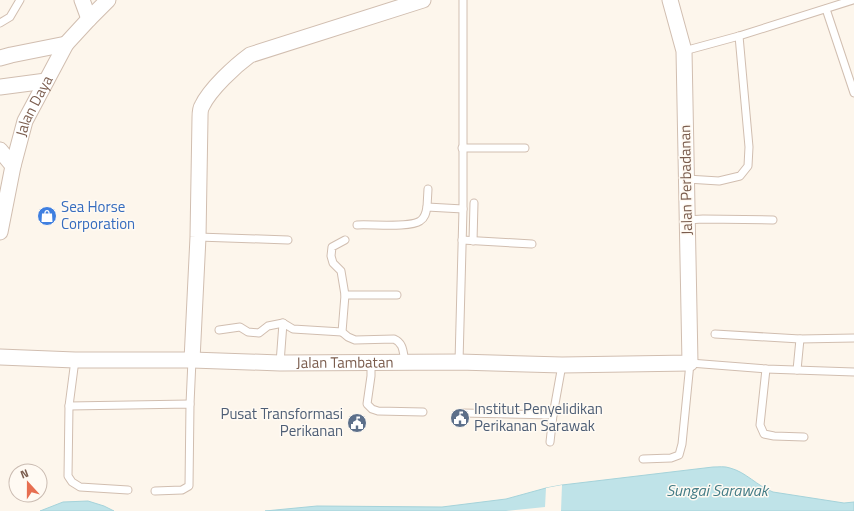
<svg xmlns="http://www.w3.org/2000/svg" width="854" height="511" font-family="'Titillium Web',sans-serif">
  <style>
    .water { fill: #bfe3e8; stroke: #a5d3da }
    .pier { fill: #fdf6ec }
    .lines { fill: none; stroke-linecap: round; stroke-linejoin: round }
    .lane-casing { stroke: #d1beb0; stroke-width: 9 }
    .street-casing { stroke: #d1beb0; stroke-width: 17 }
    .lane { stroke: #fff; stroke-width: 7 }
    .street { stroke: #fff; stroke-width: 15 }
    .labels { text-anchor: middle; stroke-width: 3; stroke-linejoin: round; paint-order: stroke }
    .street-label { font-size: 15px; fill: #7a5c4d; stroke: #fffaf3 }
    .shop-label { font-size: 15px; fill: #366cbe; stroke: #fffaf3; text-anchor: start }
    .service-label { font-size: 15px; fill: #4e5e75; stroke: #fffaf3; text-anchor: start }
    .water-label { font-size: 16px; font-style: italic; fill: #437c86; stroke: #fffaf3 }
  </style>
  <rect width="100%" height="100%" fill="#fdf6ec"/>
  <!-- water -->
  <g class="water">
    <path d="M713,467C718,467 725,466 730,468C746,472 757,486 773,492L844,503L854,502V511H265L317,506L442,507L506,499L546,488L562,485Z"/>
    <polygon points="88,501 104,506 114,511 40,511 63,502"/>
  </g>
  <!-- pier -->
  <polygon class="pier" points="562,485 561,511 506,511 545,507 546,488"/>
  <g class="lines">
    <!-- lane casing -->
    <g class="lane-casing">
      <g id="lane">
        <polyline points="826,9 854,93"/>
        <polyline points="0,23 10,17 20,0"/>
        <polyline points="684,51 739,36 853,0"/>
        <polyline points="462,148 525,148"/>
        <polyline points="687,179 719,181 740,176 748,166 749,147 739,36"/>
        <polyline points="427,207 428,189"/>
        <polyline points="687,220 703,219 773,220"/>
        <path d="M357,225C371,224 410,228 420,221C425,218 426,213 427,207L463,209"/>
        <polyline points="198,237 288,240"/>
        <path d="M345,240L332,247L331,256L333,263L341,271L345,295L342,332L348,337L355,340L394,339C404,343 403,353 405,362"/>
        <polyline points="462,240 532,244"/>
        <polyline points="473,241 474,203"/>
        <polyline points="345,295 397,295"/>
        <polyline points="219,330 240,327 248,332 259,333 268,326 283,323 293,329 342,332"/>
        <polyline points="715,334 800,339 854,338"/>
        <polyline points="75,360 69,406 68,476 72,482 80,487 128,490"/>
        <polyline points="371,362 371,376 367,404 372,409 378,411 423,412"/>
        <polyline points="459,362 463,209 463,0"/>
        <polyline points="280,363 283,323"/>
        <polyline points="766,369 760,425 764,434 774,436 804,437"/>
        <polyline points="797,370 800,339"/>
        <polyline points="190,404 192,360"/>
        <polyline points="69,406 190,404 189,486 182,490 155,491"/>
        <polyline points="463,413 553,415"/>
        <polyline points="550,442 553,415 562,365"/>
        <polyline points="643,459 671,458 679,455 682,444 690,363 766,369 854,372"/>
      </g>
    </g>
    <!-- street casing -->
    <g class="street-casing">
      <g id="street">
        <polyline points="82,0 89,19"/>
        <polyline points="0,58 11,55 66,44"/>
        <polyline points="0,87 46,81"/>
        <polyline points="0,150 13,166"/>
        <path id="s1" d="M0,232L13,166L25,121L66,44L89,19L108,0"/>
        <path id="s2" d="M0,357L75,360H192L280,363L459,362L562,365L690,363L684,51L670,0"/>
        <path d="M192,360L198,237L200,118C200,114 200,109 202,106C210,89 235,66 250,55L423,0"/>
      </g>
    </g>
    <!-- lane -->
    <use href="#lane" class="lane"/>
    <!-- street -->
    <use href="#street" class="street"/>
  </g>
  <!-- icons -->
  <defs>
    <g id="shop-disc" transform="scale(1)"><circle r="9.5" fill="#3f7fe0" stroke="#fffaf3"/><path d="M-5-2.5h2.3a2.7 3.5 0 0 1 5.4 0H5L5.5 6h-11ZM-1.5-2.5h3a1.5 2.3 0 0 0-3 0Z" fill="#fff"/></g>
    <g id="civic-disc" transform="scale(1)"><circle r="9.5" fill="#5c6f8a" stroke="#fffaf3"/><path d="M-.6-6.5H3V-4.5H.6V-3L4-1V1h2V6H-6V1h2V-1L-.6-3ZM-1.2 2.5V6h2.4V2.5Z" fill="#fff"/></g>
  </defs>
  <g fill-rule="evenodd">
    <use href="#shop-disc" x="47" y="216"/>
    <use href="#civic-disc" x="460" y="418"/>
    <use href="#civic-disc" x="357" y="423"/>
  </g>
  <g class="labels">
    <!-- street labels -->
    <g class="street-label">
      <text dy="5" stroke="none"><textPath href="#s1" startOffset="131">Jalan Daya</textPath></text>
      <text transform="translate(686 180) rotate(-91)" y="5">Jalan Perbadanan</text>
      <text dy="5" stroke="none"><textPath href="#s2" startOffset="345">Jalan Tambatan</textPath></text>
    </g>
    <!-- shop labels -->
    <g class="shop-label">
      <text x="61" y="212">Sea Horse<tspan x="61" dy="17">Corporation</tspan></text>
    </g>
    <!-- service labels -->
    <g class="service-label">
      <text x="474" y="414">Institut Penyelidikan<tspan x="474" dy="17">Perikanan Sarawak</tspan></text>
      <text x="343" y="419" text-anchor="end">Pusat Transformasi<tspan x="343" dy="17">Perikanan</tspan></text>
    </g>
    <!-- water labels -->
    <g class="water-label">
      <text x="717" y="496">Sungai Sarawak</text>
    </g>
  </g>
  <!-- north arrow -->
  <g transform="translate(28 483) rotate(339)"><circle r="19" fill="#fffaf3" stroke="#cabbb1"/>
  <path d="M0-3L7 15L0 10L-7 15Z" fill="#e76f51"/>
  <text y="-6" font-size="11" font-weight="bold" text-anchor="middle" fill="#7a5c4d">N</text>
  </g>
</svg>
